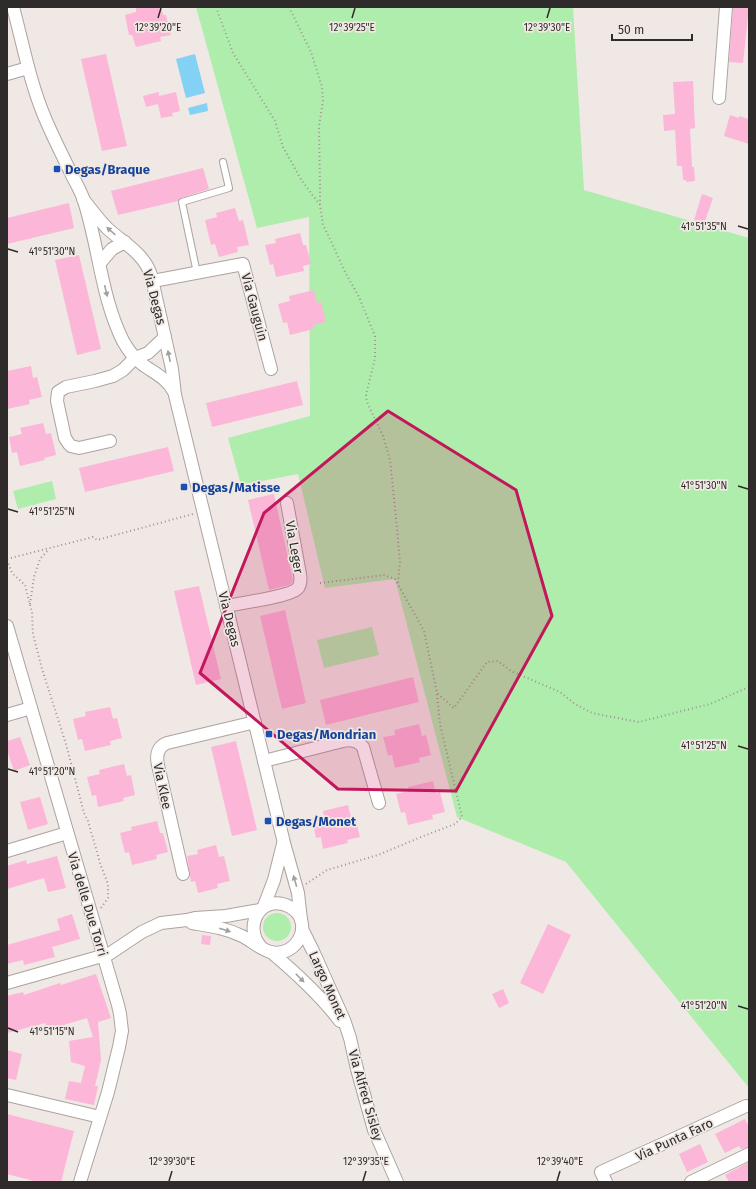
<svg xmlns="http://www.w3.org/2000/svg" width="756" height="1189" font-family="'Fira Sans',sans-serif">
  <style>
    .green { fill: #afedac }
    .water { fill: #83d1f4 }
    .building { fill: #fcb6d7 }
    .lines { fill: none; stroke-linecap: round; stroke-linejoin: round }
    .lane-casing { stroke: #aba3a0; stroke-width: 8 }
    .street-casing { stroke: #aba3a0; stroke-width: 14 }
    .path { stroke: #9c9693; stroke-width: 2; stroke-dasharray: 1 3; stroke-linecap: butt }
    .lane { stroke: #fff; stroke-width: 6 }
    .street { stroke: #fff; stroke-width: 12 }
    .oneway { fill: #a1a09f }
    .marked { fill: #c2185b; fill-opacity: 0.2; stroke: #c2185b; stroke-width: 3; stroke-linejoin: round }
    .ticks { fill: none; stroke: #2f2b2a; stroke-width: 1.5 }
    .transit-dot { fill: #1a4fb4; stroke: #f0e8e4; stroke-width: 1.5 }
    .labels { text-anchor: middle; stroke-width: 3.5; stroke-linejoin: round; paint-order: stroke }
    .transit-label { font-size: 13px; font-weight: bold; fill: #164399; stroke: #f0e8e4; text-anchor: start }
    .street-label { font-size: 13px; fill: #2f2b2a; stroke: #f0e8e4 }
    .ticks-label { font-size: 10px; text-anchor: middle; fill: #2f2b2a; stroke: #f0e8e4; stroke-width: 3.5; stroke-linejoin: round; paint-order: stroke }
  </style>
  <rect width="100%" height="100%" fill="#f0e8e4"/>
  <!-- green -->
  <g class="green">
    <polygon points="196,7 573,7 584,190 749,238 749,1088 566,862 457,817 395,579 325,588 298,474 241,485 228,438 310,416 309,217 257,228"/>
    <polygon points="52,481 56,499 18,509 13,491"/>
    <polygon points="372,627 379,655 324,668 317,640"/>
    <circle cx="277" cy="927" r="14"/>
  </g>
  <!-- water -->
  <g class="water">
    <polygon points="195,54 205,93 186,98 176,59"/>
    <polygon points="207,103 208,111 190,115 188,108"/>
  </g>
  <!-- building -->
  <g class="building">
    <polygon points="141,7 161,7 163,15 166,15 171,35 160,37 161,41 136,47 132,35 129,35 125,15 136,12 136,8"/>
    <polygon points="733,7 749,7 743,63 729,62"/>
    <polygon points="106,54 127,146 102,151 81,59"/>
    <polygon points="693,81 695,128 690,129 692,167 694,167 695,181 686,182 686,180 683,180 682,166 677,166 675,130 664,131 663,115 675,114 673,82"/>
    <polygon points="159,92 159,96 176,92 180,111 172,113 173,116 161,118 158,104 146,107 143,96"/>
    <polygon points="730,115 739,118 739,116 749,119 749,144 724,136"/>
    <polygon points="203,168 209,189 181,198 178,201 118,215 111,191"/>
    <polygon points="702,194 713,198 704,224 694,220"/>
    <polygon points="69,203 74,228 7,244 7,218"/>
    <polygon points="235,208 239,221 243,220 249,245 237,247 238,252 219,257 215,244 211,245 205,220 217,217 216,213"/>
    <polygon points="300,233 303,245 306,245 311,264 303,266 304,271 276,277 273,264 270,265 265,245 276,243 275,239"/>
    <polygon points="79,255 101,349 77,355 55,260"/>
    <polygon points="314,290 317,303 321,302 326,322 313,325 314,329 290,335 287,322 283,323 278,304 290,301 289,296"/>
    <polygon points="31,366 33,378 37,377 42,397 29,400 30,404 7,409 7,371"/>
    <polygon points="297,381 303,405 212,427 206,403"/>
    <polygon points="43,423 46,434 51,433 56,455 44,458 45,460 20,466 17,452 12,453 9,437 22,434 20,428"/>
    <polygon points="168,447 174,471 85,492 79,468"/>
    <polygon points="274,494 293,580 292,583 289,585 269,590 248,500"/>
    <polygon points="199,586 221,679 196,685 174,591"/>
    <polygon points="285,610 306,703 282,709 260,616"/>
    <polygon points="413,677 419,702 326,725 320,700"/>
    <polygon points="110,707 113,719 117,718 122,738 110,741 111,745 85,751 82,739 78,740 73,719 86,716 85,712"/>
    <polygon points="419,724 422,736 426,735 431,755 419,758 420,762 395,768 392,755 388,756 383,737 395,735 394,730"/>
    <polygon points="20,737 30,765 14,771 7,750 7,741"/>
    <polygon points="236,741 257,830 232,836 211,747"/>
    <polygon points="124,764 127,776 131,775 135,795 123,798 124,801 98,807 96,795 92,796 87,777 100,774 99,770"/>
    <polygon points="433,781 436,793 440,792 445,812 432,815 433,819 408,825 405,812 401,813 396,794 409,791 408,787"/>
    <polygon points="40,797 48,824 28,830 20,802"/>
    <polygon points="348,805 351,817 355,816 360,837 347,840 348,843 323,849 321,837 316,838 312,818 324,816 323,811"/>
    <polygon points="157,821 160,833 163,833 168,852 156,855 157,859 132,865 129,852 125,853 120,833 132,830 131,827"/>
    <polygon points="216,845 219,857 224,856 230,881 217,884 218,888 198,893 195,881 191,882 187,856 198,854 197,850"/>
    <polygon points="57,856 66,888 48,892 44,878 7,889 7,866 26,860 27,864"/>
    <polygon points="72,914 80,939 52,947 55,957 24,965 23,960 7,964 7,945 60,930 57,919"/>
    <polygon points="548,924 571,935 543,994 520,983"/>
    <polygon points="202,935 211,936 210,945 201,944"/>
    <polygon points="96,974 111,1018 98,1022 101,1060 95,1086 98,1086 94,1105 65,1099 69,1081 81,1083 85,1066 71,1062 69,1041 93,1037 87,1018 47,1030 45,1023 7,1033 7,996 23,992 24,995 60,983 61,985"/>
    <polygon points="503,989 509,1003 499,1008 492,994"/>
    <polygon points="7,1050 22,1054 16,1080 7,1078"/>
    <polygon points="7,1114 74,1131 61,1182 38,1182 7,1174"/>
    <polygon points="745,1119 749,1127 749,1147 741,1149 739,1146 725,1153 715,1134"/>
    <polygon points="700,1144 708,1162 687,1172 679,1154"/>
    <polygon points="749,1162 749,1182 729,1182 725,1175"/>
  </g>
  <g class="lines">
    <!-- lane casing -->
    <g class="lane-casing">
      <polyline id="lane" points="197,273 182,202 229,188 223,162"/>
    </g>
    <!-- street casing -->
    <g class="street-casing">
      <g id="street">
        <path d="M13,7C23,44 30,83 45,118C53,137 62,155 71,173C75,182 81,191 84,201C99,247 101,297 123,341C128,350 134,358 142,364C154,373 167,378 174,392"/>
        <polyline points="7,74 28,68"/>
        <polyline points="719,98 726,7"/>
        <path d="M83,199C91,209 98,219 107,228C123,243 144,253 151,275L172,369L175,395L284,843L298,893L301,920"/>
        <polyline points="100,263 112,249 125,242"/>
        <polyline points="153,281 243,264 271,369"/>
        <polyline points="110,441 79,448 71,446 69,444 65,438 57,401 58,392 66,387 95,381 113,376 123,370 135,358 148,353 165,337"/>
        <path d="M226,606C240,603 288,597 297,589C301,585 301,580 300,574L287,503"/>
        <polyline points="7,626 118,1005 120,1014 122,1031 119,1047 108,1092 80,1182"/>
        <polyline points="7,715 31,708"/>
        <path d="M264,761L343,741C352,739 358,741 363,747L379,803"/>
        <polyline points="7,851 67,833"/>
        <path d="M183,874L158,765C156,756 157,747 167,743L255,722"/>
        <polyline points="264,906 274,880 283,844"/>
        <path d="M192,923C209,926 226,928 242,936C252,941 261,950 271,952C298,958 315,921 290,907C262,892 242,926 261,947"/>
        <polyline points="302,929 313,951 344,1020 350,1038 357,1069 374,1130 397,1182"/>
        <path d="M271,952C296,973 320,995 340,1021"/>
        <polyline points="7,983 109,954 142,932 161,923 187,920 195,918 226,916 260,910"/>
        <polyline points="7,1095 100,1117"/>
        <polyline points="606,1182 601,1172 746,1106"/>
        <polyline points="691,1182 749,1154"/>
      </g>
    </g>
    <!-- path -->
    <g class="path">
      <polyline points="216,7 233,53 275,121 283,147 302,181 320,205"/>
      <polyline points="289,7 311,52 322,87 323,101 319,126 320,185 320,205 323,225 329,237 345,272 359,297 375,336 375,358 366,395 367,402 383,436 390,460 395,508 400,562 398,584"/>
      <polyline points="7,559 93,537 97,540 193,514"/>
      <polyline points="7,560 12,573 25,585 32,613 33,634 42,669 66,744 84,813 88,821 101,866 108,884 108,898 101,908"/>
      <polyline points="320,583 384,575 395,579 424,631 437,693 454,708 487,662 498,661 511,671 560,692 575,704 592,713 639,722 710,704 749,687"/>
      <polyline points="30,604 34,577 40,559 49,549"/>
      <polyline points="306,884 327,870 378,855 421,837 455,824 462,817 440,724 437,694"/>
    </g>
    <!-- lane -->
    <use href="#lane" class="lane"/>
    <!-- street -->
    <use href="#street" class="street"/>
  </g>
  <!-- one-way arrows -->
  <defs><path id="oneway-solid" d="M-6-.8H1V-3.2L6.5 0L1 3.2V.8H-6Z"/></defs>
  <g class="oneway">
    <use href="#oneway-solid" transform="translate(111 231) rotate(-138)"/>
    <use href="#oneway-solid" transform="translate(106 291) rotate(77)"/>
    <use href="#oneway-solid" transform="translate(169 356) rotate(-102)"/>
    <use href="#oneway-solid" transform="translate(295 881) rotate(-106)"/>
    <use href="#oneway-solid" transform="translate(225 930) rotate(17)"/>
    <use href="#oneway-solid" transform="translate(300 978) rotate(45)"/>
  </g>
  <!-- marked area -->
  <path class="marked" d="M388,411L516,490L552,616L456,791L338,789L200,673L264,513Z"/>
  <!-- ticks -->
  <path class="ticks" d="M158,18L161,8M352,18L355,8M547,18L550,8M738,226L748,229M8,249L18,252M738,486L748,489M8,509L18,512M738,746L748,749M8,769L18,772M738,1006L748,1009M8,1028L18,1032M169,1181L172,1171M363,1181L366,1171M557,1181L560,1171"/>
  <!-- markers -->
  <g class="transit-dot">
    <rect x="53" y="165" width="8" height="8" rx="2"/>
    <rect x="180" y="483" width="8" height="8" rx="2"/>
    <rect x="265" y="730" width="8" height="8" rx="2"/>
    <rect x="264" y="817" width="8" height="8" rx="2"/>
  </g>
  <g class="labels">
    <!-- transit labels -->
    <g class="transit-label">
      <text x="65" y="174">Degas/Braque</text>
      <text x="192" y="492">Degas/Matisse</text>
      <text x="277" y="739">Degas/Mondrian</text>
      <text x="276" y="826">Degas/Monet</text>
    </g>
    <!-- street labels -->
    <g class="street-label">
      <text transform="translate(155 297) rotate(75)" y="5">Via Degas</text>
      <text transform="translate(255 307) rotate(75)" y="5">Via Gauguin</text>
      <text transform="translate(295 547) rotate(80)" y="5">Via Leger</text>
      <text transform="translate(230 619) rotate(76)" y="5">Via Degas</text>
      <text transform="translate(163 786) rotate(78)" y="5">Via Klee</text>
      <text transform="translate(88 904) rotate(73)" y="5">Via delle Due Torri</text>
      <text transform="translate(328 985) rotate(66)" y="5">Largo Monet</text>
      <text transform="translate(366 1095) rotate(74)" y="5">Via Alfred Sisley</text>
      <text transform="translate(674 1139) rotate(-25)" y="5">Via Punta Faro</text>
    </g>
  </g>
  <g class="ticks-label">
    <text x="158" y="31">12°39'20"E</text>
    <text x="352" y="31">12°39'25"E</text>
    <text x="547" y="31">12°39'30"E</text>
    <text x="704" y="230">41°51'35"N</text>
    <text x="52" y="255">41°51'30"N</text>
    <text x="704" y="489">41°51'30"N</text>
    <text x="52" y="515">41°51'25"N</text>
    <text x="704" y="749">41°51'25"N</text>
    <text x="52" y="775">41°51'20"N</text>
    <text x="704" y="1009">41°51'20"N</text>
    <text x="52" y="1035">41°51'15"N</text>
    <text x="172" y="1165">12°39'30"E</text>
    <text x="366" y="1165">12°39'35"E</text>
    <text x="560" y="1165">12°39'40"E</text>
  </g>
  <!-- border -->
  <rect width="756" height="1189" fill="none" stroke="#2f2b2a" stroke-width="16"/>
  <!-- scale -->
  <path d="M612 34v6h80v-6" fill="none" stroke="#2f2b2a" stroke-width="2"/>
  <text x="618" y="34" font-size="12" fill="#2f2b2a" stroke="#f0e8e4" stroke-width="3" paint-order="stroke">50 m</text>
</svg>
